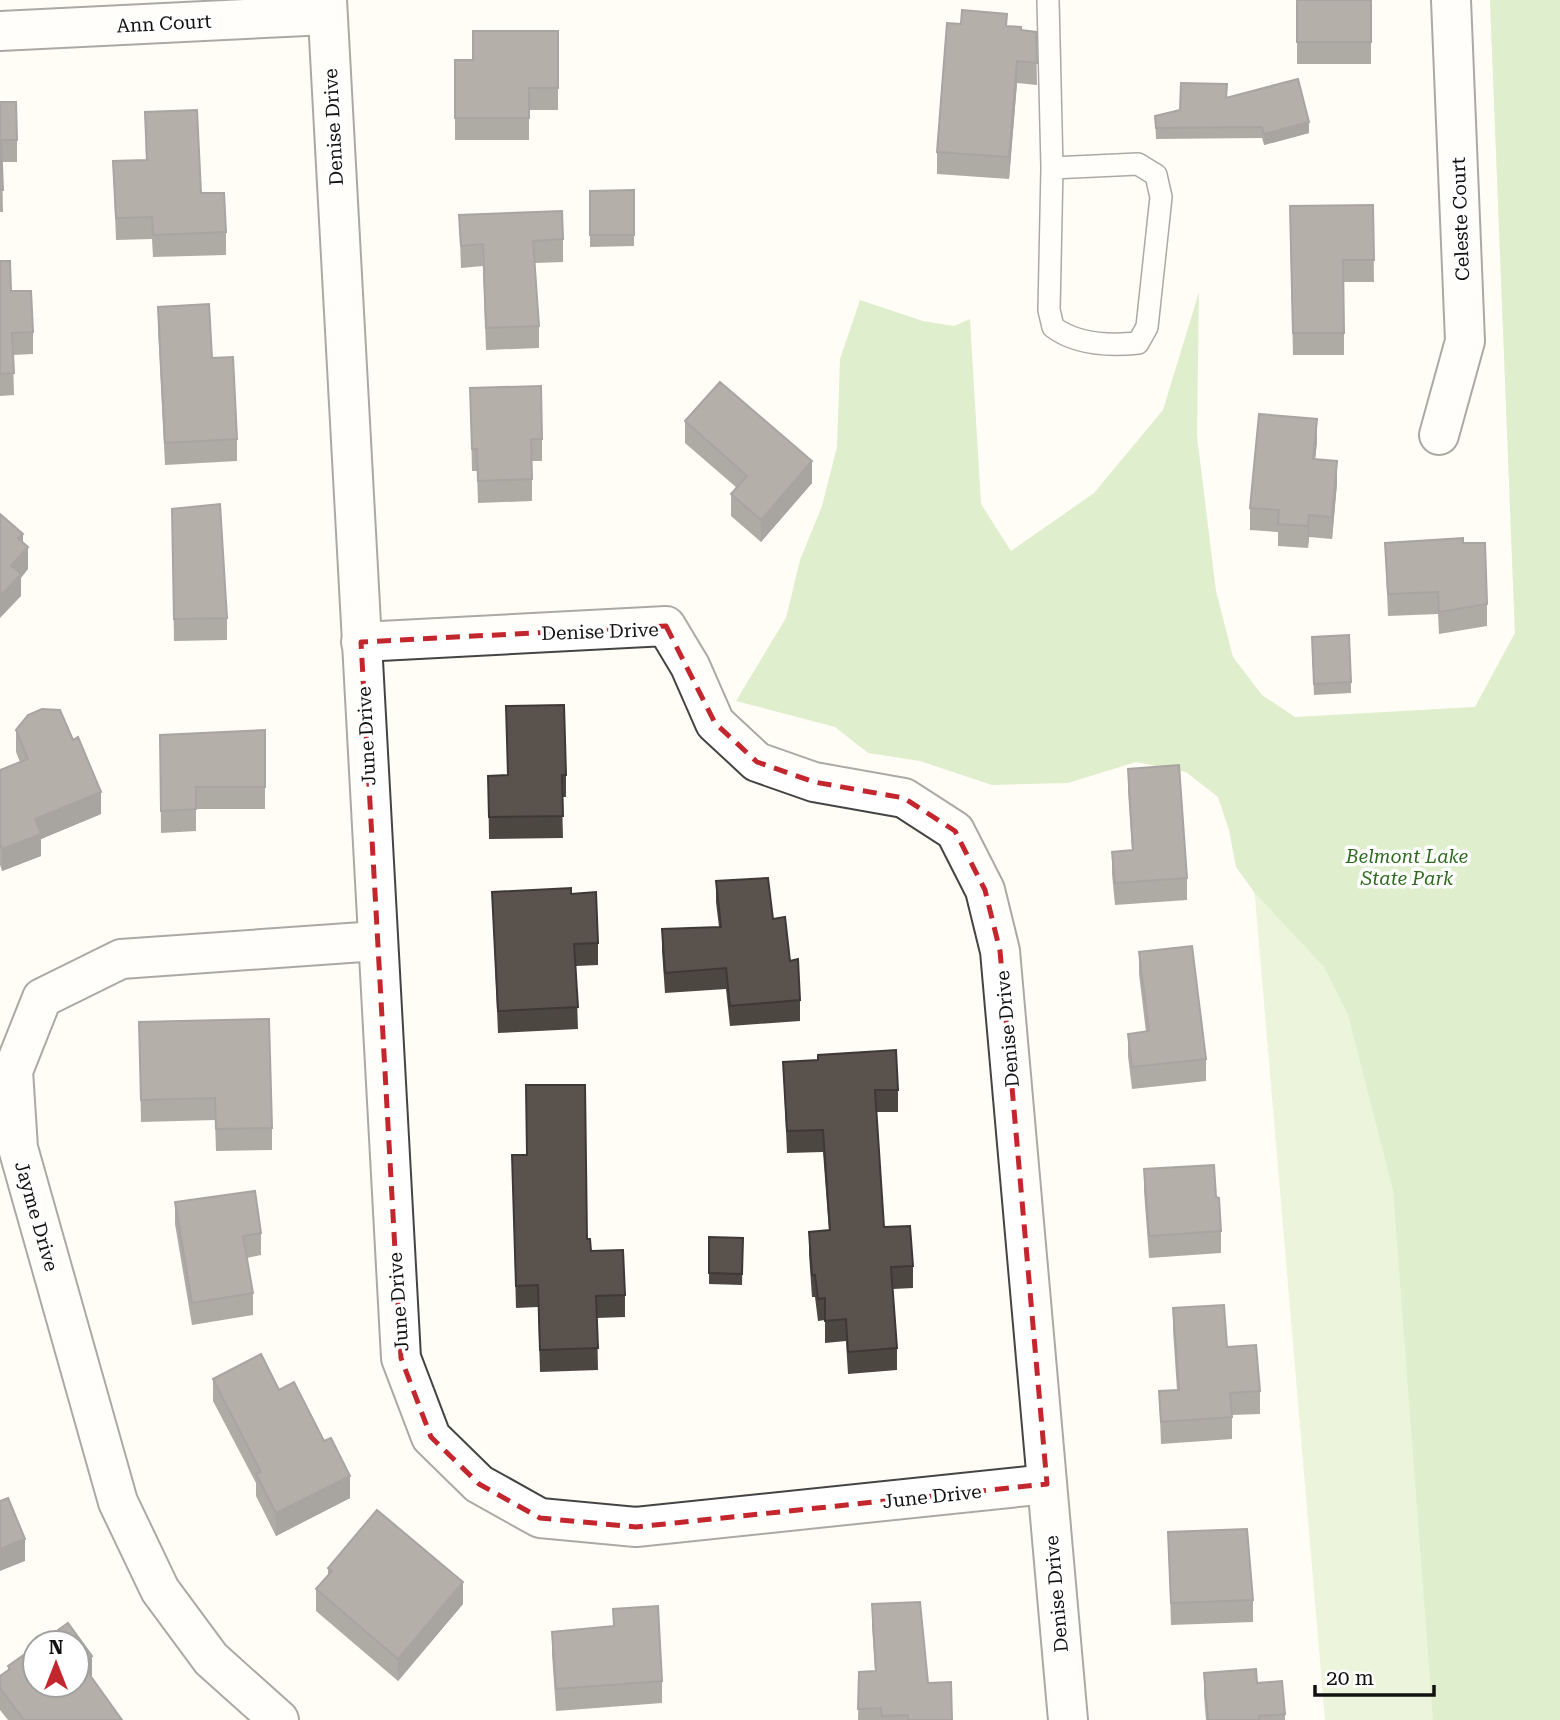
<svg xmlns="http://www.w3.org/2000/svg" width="1560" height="1720" font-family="'Roboto Serif',serif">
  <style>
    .green { fill: #d5ebbd }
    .forest { fill: #b9dc9c }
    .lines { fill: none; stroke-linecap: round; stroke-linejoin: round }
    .lane-casing { stroke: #444; stroke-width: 24 }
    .street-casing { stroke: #444; stroke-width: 42 }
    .lane { stroke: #fff; stroke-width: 21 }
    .street { stroke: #fff; stroke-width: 38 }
    .wall { fill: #4d4742 }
    .shaded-wall { fill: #3f3936 }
    .building { fill: #5a524d; stroke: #3f3936; stroke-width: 2 }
    .marked { fill: none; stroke: #c4262e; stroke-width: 5; stroke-dasharray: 14 9; stroke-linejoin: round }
    .labels { text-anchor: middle; stroke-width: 7; stroke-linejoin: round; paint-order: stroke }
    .street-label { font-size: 19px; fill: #111; stroke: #fff }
    .park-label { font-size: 19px; font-style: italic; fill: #2f6b1f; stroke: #fff }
  </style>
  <rect width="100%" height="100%" fill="#fffdf5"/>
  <!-- green -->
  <polygon class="green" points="1490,0 1560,0 1560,1720 1325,1720 1240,721 1475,707 1515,633"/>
  <!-- forest -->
  <polygon class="forest" points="1490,0 1560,0 1560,1720 1433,1720 1393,1190 1348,1015 1324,967 1254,892 1236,867 1229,830 1218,797 1186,772 1136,762 1068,783 992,785 920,761 868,753 835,727 736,701 786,618 800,560 822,506 837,447 840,359 860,300 923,321 954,326 970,319 981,504 1011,551 1094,493 1163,410 1199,292 1197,436 1216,591 1233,657 1262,695 1295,717 1475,707 1515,633"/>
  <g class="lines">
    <!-- lane casing -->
    <g class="lane-casing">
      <path id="lane" d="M1048,0L1052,168L1049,310L1053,327C1077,345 1109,346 1138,343L1147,327L1161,197L1156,175L1138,164L1052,168"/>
    </g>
    <!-- street casing -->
    <g class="street-casing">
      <g id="street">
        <polyline points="327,0 401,1358 431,1437 479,1484 540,1518 636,1527 1047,1484"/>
        <polyline points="0,31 327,15"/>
        <polyline points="1439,435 1465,341 1451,0"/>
        <polyline points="361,642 666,626 690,666 715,723 757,762 814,782 904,798 955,831 985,890 1000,951 1068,1720"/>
        <polyline points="279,1720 211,1659 160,1590 118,1502 18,1148 13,1071 42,998 121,959 377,941"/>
      </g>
    </g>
    <!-- lane -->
    <use href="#lane" class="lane"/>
    <!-- street -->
    <use href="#street" class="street"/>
  </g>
  <!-- wall -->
  <g class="wall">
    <rect x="1297" y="0" width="74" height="64"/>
    <polygon points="1007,26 1021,30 1036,32 1037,85 1017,83 1009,179 937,174 937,152"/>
    <polygon points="558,31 558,110 529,110 529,140 455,140 455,60 473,60"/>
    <polygon points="1227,98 1309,133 1264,145 1262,138 1156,139 1155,116"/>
    <polygon points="0,102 17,140 17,162 2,162 3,212 0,212"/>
    <polygon points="145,112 201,193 226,232 226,255 153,257 152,239 116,240 113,161 146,160"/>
    <polygon points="634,190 634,246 590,247 590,191"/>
    <polygon points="1373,205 1374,282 1344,282 1344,355 1293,355 1290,228"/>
    <polygon points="459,215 563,239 563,262 535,263 539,326 539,348 486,350 483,266 461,268"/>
    <polygon points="0,261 11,291 33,332 33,354 13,355 14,395 0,396"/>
    <polygon points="158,307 212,358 237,439 237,461 165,465 158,329"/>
    <polygon points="470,388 542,439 542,461 532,461 532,501 478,503 477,471 472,471"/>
    <polygon points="685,421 812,483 761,542 731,516 731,494 737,488 685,443"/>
    <polygon points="1317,441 1315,460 1337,483 1332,539 1309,537 1308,548 1278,546 1278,532 1250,530 1250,508"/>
    <polygon points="172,509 227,618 227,640 174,641"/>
    <polygon points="1385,543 1463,543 1487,604 1487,626 1439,634 1438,614 1388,616"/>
    <polygon points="1312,648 1351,682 1351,693 1314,695"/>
    <polygon points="506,706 566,775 566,797 562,797 563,838 489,839 488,776 508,775"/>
    <polygon points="16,730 101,814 41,839 41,856 2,871 0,865 0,770 20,762 16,752"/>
    <polygon points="265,730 265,809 196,809 196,831 161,833 160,735"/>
    <polygon points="1128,769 1187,878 1187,900 1115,905 1112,874 1112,852 1132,851 1128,791"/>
    <polygon points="716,881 790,961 800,1000 800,1021 730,1026 726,989 665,993 662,950 662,929 719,927 716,902"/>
    <polygon points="492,892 571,894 598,943 598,965 576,966 578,1029 498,1033"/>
    <polygon points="1139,952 1206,1059 1206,1081 1132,1089 1128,1056 1128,1034 1146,1032 1139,974"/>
    <polygon points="139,1022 272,1128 272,1150 216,1151 215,1120 141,1122"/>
    <polygon points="783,1062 898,1090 898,1112 876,1112 884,1227 913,1266 913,1288 893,1289 897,1348 897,1370 848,1374 846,1341 825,1343 825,1320 818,1321 815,1297 812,1297 809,1254 809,1232 829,1231 823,1152 787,1153"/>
    <polygon points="512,1155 587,1239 591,1251 625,1295 625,1317 597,1318 598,1370 540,1372 538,1307 516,1308"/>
    <polygon points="1144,1169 1221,1231 1221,1253 1149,1258 1144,1191"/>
    <polygon points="175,1202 261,1233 261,1255 247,1258 253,1293 253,1315 192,1325 175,1224"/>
    <polygon points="709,1237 743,1238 742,1285 709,1284"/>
    <polygon points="1173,1308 1227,1347 1260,1391 1260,1414 1232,1415 1232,1439 1161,1444 1159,1391 1177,1390 1173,1330"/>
    <polygon points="213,1379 279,1390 350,1498 276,1536 256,1496 256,1483 213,1401"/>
    <polygon points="1168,1532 1253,1600 1253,1622 1171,1625"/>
    <polygon points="328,1568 463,1604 398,1681 316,1611 316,1589 328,1575"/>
    <polygon points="872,1604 928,1683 952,1720 858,1720 859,1672 875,1671 872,1626"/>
    <polygon points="613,1609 662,1681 662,1703 556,1711 552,1654 552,1632 613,1626"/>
    <polygon points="8,1666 92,1678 122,1720 8,1720 0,1710 0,1676 8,1670"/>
    <polygon points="1204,1673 1257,1683 1285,1714 1285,1720 1206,1720 1204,1695"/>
  </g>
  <!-- shaded-wall -->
  <g class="shaded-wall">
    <polygon points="1017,61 1017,83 1009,179 1009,157"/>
    <polygon points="1309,122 1309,133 1264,145 1264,134"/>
    <polygon points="1317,419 1317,441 1313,481 1313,459"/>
    <polygon points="812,461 812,483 761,542 761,520"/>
    <polygon points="1337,461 1337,483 1332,539 1332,517"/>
    <polygon points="1309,515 1309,537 1308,548 1308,526"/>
    <polygon points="23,534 23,553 28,547 28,569 21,578 21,596 0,618 0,596 11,566 18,538"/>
    <polygon points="101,792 101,814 41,839 41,856 2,871 2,849 35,819"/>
    <polygon points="350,1476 350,1498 276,1536 276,1513"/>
    <polygon points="25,1539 25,1561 0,1571 0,1549"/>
    <polygon points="463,1582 463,1604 398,1681 398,1659"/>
    <polygon points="92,1656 92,1678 82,1664"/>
  </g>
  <!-- building -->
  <g class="building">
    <rect x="1297" y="0" width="74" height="42"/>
    <polygon points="962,10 1007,14 1006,26 1021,27 1021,30 1036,32 1037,63 1017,61 1009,157 937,152 947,23 961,24"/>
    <polygon points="473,31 558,31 558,88 529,88 529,118 455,118 455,60 473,60"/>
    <polygon points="1298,79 1309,122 1264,134 1262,127 1156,128 1155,116 1180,110 1181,83 1227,84 1226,98"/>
    <polygon points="0,102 16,102 17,140 1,140 3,190 0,190"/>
    <polygon points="197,110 201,193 224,193 226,232 153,235 152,217 116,218 113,161 147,160 145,112"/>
    <polygon points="634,190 634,235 590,235 590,191"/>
    <polygon points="1373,205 1374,260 1343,260 1344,333 1293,333 1290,206"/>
    <polygon points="562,211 563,239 533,241 539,326 486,328 483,244 461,246 459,215"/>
    <polygon points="0,261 10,261 11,291 31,291 33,332 12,333 14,373 0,374"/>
    <polygon points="209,304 212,358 233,357 237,439 165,443 158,307"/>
    <polygon points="720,382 812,461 761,520 731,494 747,476 685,421"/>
    <polygon points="541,386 542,439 531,439 532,479 478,481 477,449 472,449 470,388"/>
    <polygon points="1259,414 1317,419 1313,459 1337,461 1332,517 1309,515 1308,526 1278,524 1279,510 1250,508"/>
    <polygon points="220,504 227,618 174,619 172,509"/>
    <polygon points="0,514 23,534 18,538 28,547 11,566 21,574 0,596"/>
    <polygon points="1463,538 1463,543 1485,543 1487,604 1439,612 1438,592 1388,594 1385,543"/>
    <polygon points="1349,635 1351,682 1314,684 1312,637"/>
    <polygon points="564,705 566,775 562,775 563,816 489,817 488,776 508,775 506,706"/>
    <polygon points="42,709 60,710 73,740 78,737 101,792 35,819 41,834 2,849 0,843 0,770 28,759 16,730 28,715"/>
    <polygon points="265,730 265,787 196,787 196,809 161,811 160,735"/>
    <polygon points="1179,765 1187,878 1115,883 1112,852 1133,850 1128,769"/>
    <polygon points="768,878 773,919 785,917 790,961 798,959 800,1000 730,1006 726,968 665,973 662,929 721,927 716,881"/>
    <polygon points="571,888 571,894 596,892 598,943 574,944 578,1007 498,1011 492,892"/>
    <polygon points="1192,946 1206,1059 1132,1067 1128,1034 1149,1031 1139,952"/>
    <polygon points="269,1019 272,1128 216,1129 215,1098 141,1100 139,1022"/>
    <polygon points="896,1050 898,1090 875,1090 884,1227 910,1226 913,1266 891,1267 897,1348 848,1352 846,1319 825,1321 825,1298 818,1299 815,1275 812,1275 809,1232 830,1230 823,1130 787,1131 783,1062 818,1060 818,1055"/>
    <polygon points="526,1085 585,1085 587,1239 590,1239 591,1251 623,1250 625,1295 596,1296 598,1348 540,1350 538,1285 516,1286 512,1155 527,1155"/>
    <polygon points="1214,1165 1216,1197 1219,1198 1221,1231 1149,1236 1144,1169"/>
    <polygon points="255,1191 261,1233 243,1236 253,1293 192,1303 175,1202"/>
    <polygon points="709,1237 743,1238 742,1274 709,1273"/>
    <polygon points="1224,1305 1227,1347 1256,1345 1260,1391 1230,1393 1232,1417 1161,1422 1159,1391 1179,1390 1173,1308"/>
    <polygon points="261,1354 279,1390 294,1382 324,1441 331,1438 350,1476 276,1513 256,1474 261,1472 213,1379"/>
    <polygon points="8,1498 25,1539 0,1549 0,1501"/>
    <polygon points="377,1510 463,1582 398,1659 316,1589 332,1571 328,1568"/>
    <polygon points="1247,1529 1253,1600 1171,1603 1168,1532"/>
    <polygon points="920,1602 928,1683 951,1682 952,1720 908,1720 908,1715 882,1716 881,1708 858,1709 859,1672 876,1671 872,1604"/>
    <polygon points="658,1606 662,1681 556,1689 552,1632 614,1626 613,1609"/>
    <polygon points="68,1623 92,1656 82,1664 122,1720 24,1720 0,1688 0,1676 10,1669 8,1666 35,1647 35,1685 77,1685 77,1643 40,1643"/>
    <polygon points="1256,1669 1257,1683 1282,1681 1285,1714 1259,1716 1259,1720 1208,1720 1204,1673"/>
  </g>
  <!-- marked area -->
  <path d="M0 0H1560V1720H0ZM666,626L715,723L757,762L814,782L904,798L955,831L985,890L1000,951L1047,1484L636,1527L540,1518L479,1484L431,1437L401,1358L361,642Z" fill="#fffdf5" fill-opacity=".55" fill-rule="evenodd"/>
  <path class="marked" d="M666,626L715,723L757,762L814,782L904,798L955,831L985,890L1000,951L1047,1484L636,1527L540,1518L479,1484L431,1437L401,1358L361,642Z"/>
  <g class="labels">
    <!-- street labels -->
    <g class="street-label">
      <text transform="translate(164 23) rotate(-3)" y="7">Ann Court</text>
      <text transform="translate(333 127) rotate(-93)" y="7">Denise Drive</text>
      <text transform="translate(1460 219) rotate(-92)" y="7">Celeste Court</text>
      <text transform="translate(600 631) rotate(-2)" y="7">Denise Drive</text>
      <text transform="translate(366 736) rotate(-93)" y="7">June Drive</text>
      <text transform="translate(1007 1029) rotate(-95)" y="7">Denise Drive</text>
      <text transform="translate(37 1216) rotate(74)" y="7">Jayme Drive</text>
      <text transform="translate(398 1302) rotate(-94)" y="7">June Drive</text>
      <text transform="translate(932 1496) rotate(-6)" y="7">June Drive</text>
      <text transform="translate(1056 1594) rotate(-95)" y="7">Denise Drive</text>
    </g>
    <!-- park labels -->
    <g class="park-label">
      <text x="1407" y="863">Belmont Lake<tspan x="1407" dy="22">State Park</tspan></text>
    </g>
  </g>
  <!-- north arrow -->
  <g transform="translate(56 1664)"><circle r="33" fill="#ffffff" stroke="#a0a0a0" stroke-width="2"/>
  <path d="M0-5L12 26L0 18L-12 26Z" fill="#c4262e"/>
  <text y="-10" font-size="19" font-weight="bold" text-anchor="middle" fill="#111111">N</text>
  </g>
  <!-- scale -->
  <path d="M1315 1685v10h119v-10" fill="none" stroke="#111111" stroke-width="3.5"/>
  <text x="1326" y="1685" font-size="21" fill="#111111" stroke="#ffffff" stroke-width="5" paint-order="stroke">20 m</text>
</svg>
